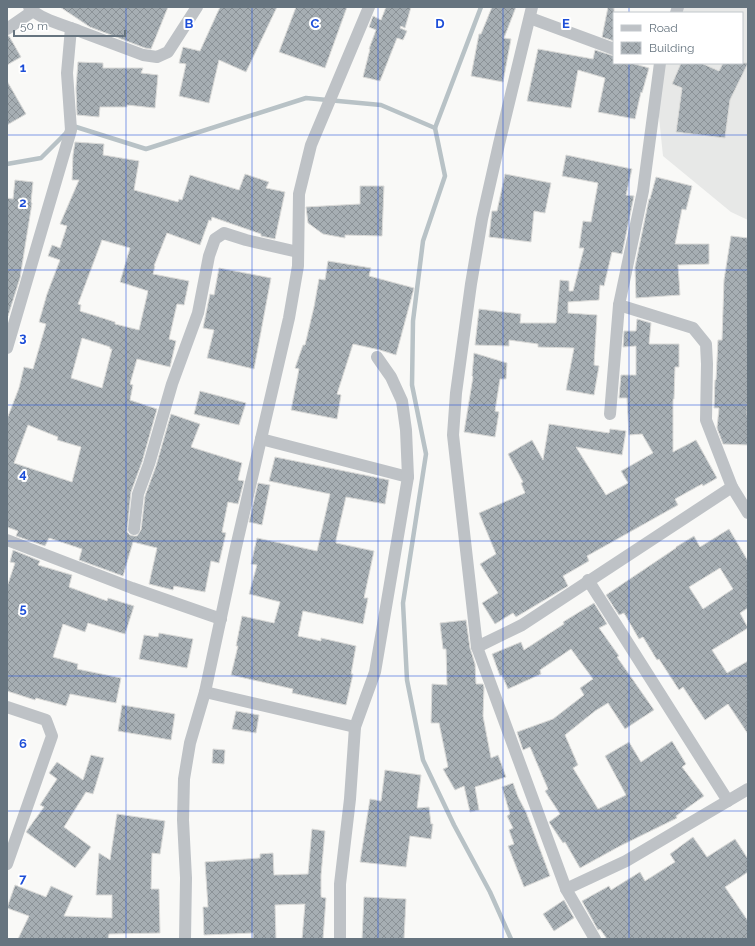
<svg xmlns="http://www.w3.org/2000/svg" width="755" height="946" font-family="Raleway,sans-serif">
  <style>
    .built { fill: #e7e8e7 }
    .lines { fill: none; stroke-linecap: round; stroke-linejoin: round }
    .stream { stroke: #b8c2c6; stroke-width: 4.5 }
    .building { fill: url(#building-cross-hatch); stroke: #dbdbd9; fill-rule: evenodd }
    .street { stroke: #bec2c6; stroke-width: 12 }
    .grid { fill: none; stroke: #1d4ed8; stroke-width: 1; stroke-opacity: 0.55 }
    .grid-label { font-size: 13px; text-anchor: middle; font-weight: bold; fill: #1d4ed8; stroke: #fff; stroke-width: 4; stroke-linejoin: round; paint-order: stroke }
  </style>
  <defs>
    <pattern id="building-cross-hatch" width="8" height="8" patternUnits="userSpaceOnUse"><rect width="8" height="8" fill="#a6aeb3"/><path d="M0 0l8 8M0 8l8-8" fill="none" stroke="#8b9297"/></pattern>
  </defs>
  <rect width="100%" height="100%" fill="#f9f9f7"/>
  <!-- built -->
  <polygon class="built" points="675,7 748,7 748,220 731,212 663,156 656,88 662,63 742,63 742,13 674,13"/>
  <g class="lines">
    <!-- stream -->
    <g class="stream">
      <polyline points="481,7 435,128 445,176 423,241 413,321 412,385 426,454 403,603 407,680 423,760 454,825 490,892 511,939"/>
      <polyline points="71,128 73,126 146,149 306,98 381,105 435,128"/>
      <polyline points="7,164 41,158 66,133"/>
    </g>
  </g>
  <!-- building -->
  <g class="building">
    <polygon points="60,7 168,7 151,49 145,48 90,27"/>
    <polygon points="220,7 277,7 246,72 219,60 209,103 179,96 186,64 179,63 183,47 200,51"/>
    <polygon points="296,7 347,7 325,68 279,52"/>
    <polygon points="386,7 411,7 405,28 401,26 400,28 407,31 403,40 397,38 380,81 363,77 370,49 369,49 376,30 369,27 373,16 381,20"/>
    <polygon points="492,7 516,7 504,38 511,39 503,82 471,76 479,34 481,34"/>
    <polygon points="608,7 614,8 614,41 602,37"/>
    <polygon points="7,36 9,36 21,57 7,65"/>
    <polygon points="538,49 593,59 595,50 614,56 614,63 631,63 649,68 642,93 641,92 635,119 598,112 605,78 578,70 571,108 527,101"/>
    <polygon points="78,62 103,63 103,68 143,68 141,73 158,75 155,108 127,105 127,107 100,107 99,117 77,115 76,88"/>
    <polygon points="681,63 701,63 719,71 723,63 748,63 730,100 725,138 676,132 682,88 672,84"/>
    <polygon points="7,81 26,114 7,125"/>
    <path d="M75,142L104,144L103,155L139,161L134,190L178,202L179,199L182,200L190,175L239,190L245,174L269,182L266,188L285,192L275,239L261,236V234L212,217L211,221L209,220L200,245L167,233L154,266H155L153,274L189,281L184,305L177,304L169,339L176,341L170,367L137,359L130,384L133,385L130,400L157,409L142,462L131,492L127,532L130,535L134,536H137L141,530L145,496L156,466L171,414L200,424L191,447L242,463L238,480L244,481L238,504L228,502L222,532L226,533L219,563L211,561L205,592L174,586L173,590L149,584L157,548L133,542L123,576L79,560L82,549L49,538L45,546L16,536L18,531L7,527V419L19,388L24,367L33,369L46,324L39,322L47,294L60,260L48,256L52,245L60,248L67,226L60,224L79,180H72L73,155ZM102,240L130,248L120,282L148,291L139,330L115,324V322L80,311L81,305L78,304ZM82,338L110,347V349H112L102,388L71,378ZM28,425L58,437L57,440L81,447L72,482L14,463Z"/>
    <polygon points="566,155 632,169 626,195 634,196 622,254 612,252 604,286 600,285 599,300 568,302 568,313 597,315 594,365 599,366 594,395 566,390 574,348 538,347 538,344 509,340 509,346 475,345 479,309 521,314 520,323 556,323 560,280 569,281 569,291 573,291 584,248 579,248 583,221 591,222 598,183 562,176"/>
    <polygon points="505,174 551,183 545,213 534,211 531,242 489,237 492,211 497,211"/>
    <polygon points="656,177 692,186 686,210 682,209 675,244 709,244 709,264 678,265 680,295 636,298 635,267 649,199 650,199"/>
    <polygon points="15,180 33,182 31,202 32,203 20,278 8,316 7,316 7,198 13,199"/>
    <polygon points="360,186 384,186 382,236 345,235 345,238 323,234 308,223 306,207 360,204"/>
    <polygon points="731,236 748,238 748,390 747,415 748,415 748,445 723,444 717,428 719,408 714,408 715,380 716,380 718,340 722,340 724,280"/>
    <polygon points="328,261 371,268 369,276 414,288 396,355 380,350 353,344 337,394 341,395 337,419 291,410 299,369 295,368 303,345 305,345 314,307 319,279 325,280"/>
    <polygon points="219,268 271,278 254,369 207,358 214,330 203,328 210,294 214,295"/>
    <polygon points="637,319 651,323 649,344 679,344 679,367 675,367 674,399 673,399 673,452 696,440 717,478 703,486 702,484 675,499 678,505 587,556 589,561 563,576 568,586 516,617 513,613 495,624 482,603 498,593 480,564 496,554 479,513 525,493 521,483 523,482 508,454 532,440 543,460 549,424 609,433 610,429 626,431 622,455 576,447 606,495 628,483 621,471 653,453 642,434 629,435 627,398 619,398 621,375 636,375 636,346 623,347 624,331 636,331"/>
    <polygon points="474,353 507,363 506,379 500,379 495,411 499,412 495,437 464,432 473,377 472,376"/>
    <polygon points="200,391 246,403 239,425 194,414"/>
    <polygon points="275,457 389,480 385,504 346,497 336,540 336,543 374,551 364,598 368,598 363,624 303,611 298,636 321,641 321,638 356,646 351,674 353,674 346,705 292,693 293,689 231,675 238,646 236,646 242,616 274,623 280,602 249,594 257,565 251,564 257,538 317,551 330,494 269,481"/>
    <polygon points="258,483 270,485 262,525 249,522"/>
    <path d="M729,529L748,561V608L740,613L748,628L712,650L727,673L748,661V734L728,704L705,720L683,687L679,690L659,659L657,660L643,637L639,639L624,613L619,615L606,595L676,548V547L694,536L700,547ZM720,568L733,589L703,609L689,587Z"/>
    <polygon points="13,550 40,561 38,565 72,575 69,587 107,601 108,598 134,606 125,634 88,623 85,632 63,624 53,657 78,664 77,669 121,678 116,703 70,694 66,706 36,698 35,700 7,691 7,587 15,563 10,562"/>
    <polygon points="594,603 607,624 599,628 619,656 617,657 654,710 625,729 608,703 595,711 565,735 578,765 573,768 598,809 626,795 605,756 629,742 641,762 672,741 686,764 682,767 704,796 676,816 677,818 620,846 580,868 565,842 563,843 549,822 560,814 545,791 548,789 530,747 523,750 517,732 553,719 584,695 580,688 593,679 571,649 540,670 541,674 508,689 502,675 500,676 492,654 521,642 524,650 564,624 563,622"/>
    <polygon points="466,620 470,648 475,664 476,684 483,684 484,687 483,716 491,758 498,755 506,777 475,787 479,810 470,812 464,786 455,790 443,769 448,767 439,723 431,723 432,684 447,685 446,649 443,649 440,623"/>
    <polygon points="159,633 193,639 187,668 139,659 144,635 158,637"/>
    <polygon points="122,705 175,714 171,740 118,731"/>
    <polygon points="236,711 259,715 256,733 232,729"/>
    <polygon points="213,749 225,750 224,764 212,763"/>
    <polygon points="91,755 104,758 93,794 86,792 64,827 91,847 75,868 26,832 44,807 40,805 57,779 49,773 57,762 83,780"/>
    <polygon points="385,770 421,775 417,808 429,807 431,824 433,824 431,839 410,836 406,867 360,862 370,799 381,801"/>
    <polygon points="513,783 518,797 526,812 550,876 524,887 508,846 514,844 509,830 513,828 507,816 510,814 502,787"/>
    <polygon points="117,814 165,821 160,854 152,853 151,889 159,889 160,933 109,934 108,939 18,939 29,916 7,908 15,885 46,897 51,886 73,896 64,916 112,918 112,895 96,895 99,853 110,860"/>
    <polygon points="312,829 325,831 321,875 321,897 326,898 323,939 302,939 305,904 275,905 276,939 253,939 253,933 204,935 203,907 208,907 205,862 260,858 260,854 273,853 274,875 308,874"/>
    <polygon points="693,837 707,857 735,839 748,859 748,872 725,887 748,921 748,939 607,939 600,929 598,930 582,901 609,886 611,890 640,872 645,881 675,862 670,854"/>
    <polygon points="364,897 406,899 404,939 362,939"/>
    <polygon points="564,900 574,918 554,931 543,914"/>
  </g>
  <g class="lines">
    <!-- street -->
    <g class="street">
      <path d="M29,7C39,19 64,25 79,31C100,39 122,47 143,55L157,57L168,52L197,7"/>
      <polyline points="532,7 499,144 482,219 471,284 456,393 453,435 477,647 566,889 595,939"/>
      <polyline points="676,13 678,7"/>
      <polyline points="530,18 614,49"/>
      <polyline points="7,29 33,11"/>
      <polyline points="619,305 693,328 706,344 707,364 706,420 732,487 748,513"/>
      <polyline points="7,348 71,130 67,73 71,28"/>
      <polyline points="610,414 619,305 643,191 660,63"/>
      <polyline points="261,439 408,477"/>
      <polyline points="134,529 138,494 149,464 172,384 198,313 209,256 215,239 224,233 246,240 298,252"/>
      <polyline points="7,540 132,588 221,619"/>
      <polyline points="588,580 728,801"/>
      <polyline points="477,647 522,625 732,487"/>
      <polyline points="205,692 355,727 375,672 408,477 406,430 402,401 391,377 377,357"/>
      <polyline points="7,707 46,720 52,736 7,864"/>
      <polyline points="566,889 626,861 748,789"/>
      <polyline points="185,939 186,878 183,820 184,779 190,743 205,692 236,547 289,318 298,266 299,194 311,145 369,7"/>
      <polyline points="340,939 340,884 350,799 355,727"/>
    </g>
  </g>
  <!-- grid -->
  <path class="grid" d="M126,7V939M252,7V939M378,7V939M503,7V939M629,7V13M629,63V939M7,135H748M7,270H748M7,405H748M7,541H748M7,676H748M7,811H748"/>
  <g class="grid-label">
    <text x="189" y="28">B</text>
    <text x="315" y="28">C</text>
    <text x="440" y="28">D</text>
    <text x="566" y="28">E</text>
    <text x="23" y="72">1</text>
    <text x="23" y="207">2</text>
    <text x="23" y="342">3</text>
    <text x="23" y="478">4</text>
    <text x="23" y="613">5</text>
    <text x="23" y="748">6</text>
    <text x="23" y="883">7</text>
  </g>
  <!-- border -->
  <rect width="755" height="946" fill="none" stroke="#66747f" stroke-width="16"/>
  <!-- legend -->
  <rect x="613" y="12" width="130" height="52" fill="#ffffff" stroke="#c2c7cc"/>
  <rect x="621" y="25" width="20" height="6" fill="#bec2c6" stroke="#c2c7cc"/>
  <text x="649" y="32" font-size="12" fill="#66747f">Road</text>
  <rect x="621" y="42" width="20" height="12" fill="url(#building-cross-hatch)" stroke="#c2c7cc"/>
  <text x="649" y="52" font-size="12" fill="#66747f">Building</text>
  <!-- scale -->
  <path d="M14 30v6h111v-6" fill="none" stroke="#66747f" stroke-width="2"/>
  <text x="20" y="30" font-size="12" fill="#66747f" stroke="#ffffff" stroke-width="3" paint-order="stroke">50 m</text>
</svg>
